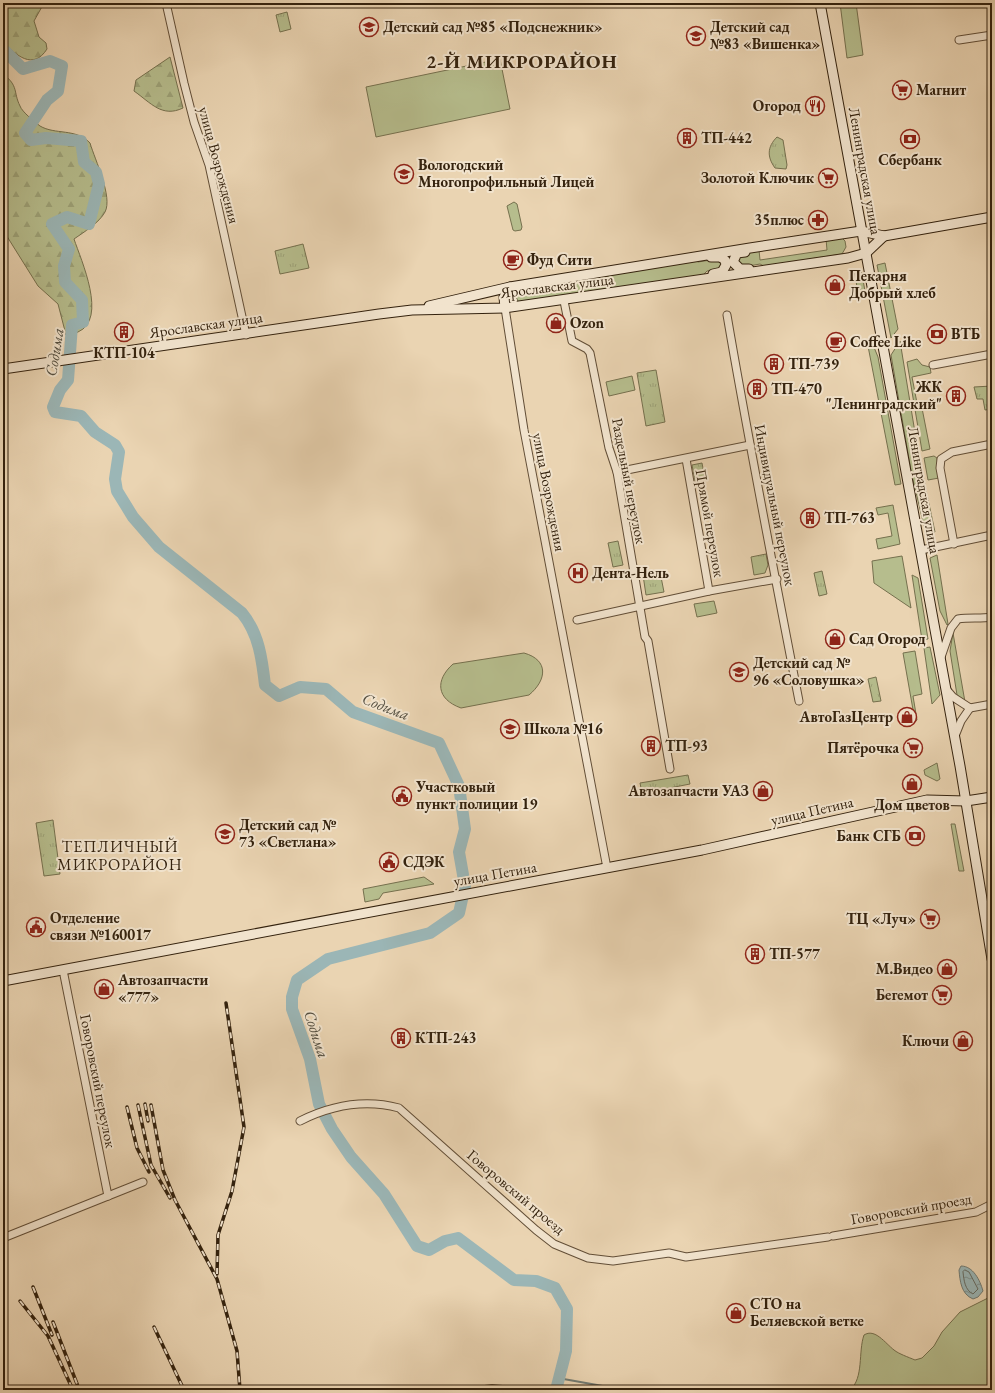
<svg xmlns="http://www.w3.org/2000/svg" width="995" height="1393" font-family="'EB Garamond',serif">
  <style>
    .green { fill: #b6bd8d; stroke: #75704e }
    .forest { fill: url(#forest-firs); stroke: #75704e }
    .park { fill: url(#park-tufts); stroke: #75704e }
    .water { fill: url(#water-ripples); stroke: #727b73 }
    .lines { fill: none; stroke-linecap: round; stroke-linejoin: round }
    .shore { stroke: #686c62; stroke-width: 1 }
    .stream { stroke: #727b73; stroke-width: 2 }
    .river { stroke: #9bb6b6; stroke-width: 12 }
    .street-casing { stroke: #624e37; stroke-width: 9 }
    .secondary-casing { stroke: #34220e; stroke-width: 11 }
    .street { stroke: #f1e3cd; stroke-width: 7 }
    .secondary { stroke: #f1e3cd; stroke-width: 9 }
    .rail-casing { stroke: #34220e; stroke-width: 3.5 }
    .rail { stroke: #f1e3cd; stroke-width: 2; stroke-dasharray: 6; stroke-linecap: butt }
    .labels { text-anchor: middle; stroke-width: 4; stroke-linejoin: round; paint-order: stroke }
    .poi-label { font-size: 15px; font-weight: bold; fill: #34220e; stroke: #f1e3cd; text-anchor: start }
    .street-label { font-size: 15px; fill: #34220e; stroke: #f1e3cd }
    .water-label { font-size: 16px; font-style: italic; fill: #534e40; stroke: #f1e3cd }
    .neighbourhood-label { font-size: 16px; letter-spacing: 1px; fill: #34220e; stroke: #f1e3cd }
    .district-label { font-size: 19px; font-weight: bold; letter-spacing: 1px; fill: #34220e; stroke: #f1e3cd }
  </style>
  <defs>
    <pattern id="forest-firs" width="22" height="20" patternUnits="userSpaceOnUse"><rect width="22" height="20" fill="#b6bd8d"/><path d="M5 1l3.5 6h-7zM16 11l3.5 6h-7z" fill="#9da278"/></pattern>
    <pattern id="park-tufts" width="24" height="20" patternUnits="userSpaceOnUse"><rect width="24" height="20" fill="#b6bd8d"/><path d="M3 7l-1-3M5 7V3M7 7l1-3M15 17l-1-3M17 17v-4M19 17l1-3" fill="none" stroke="#9da278"/></pattern>
    <pattern id="water-ripples" width="26" height="14" patternUnits="userSpaceOnUse"><rect width="26" height="14" fill="#9bb6b6"/><path d="M2 4q2-2 4 0t4 0M15 11q2-2 4 0t4 0" fill="none" stroke="#7f9492"/></pattern>
  </defs>
  <rect width="100%" height="100%" fill="#ead4b2"/>
  <filter id="stains"><feTurbulence type="fractalNoise" baseFrequency=".005" numOctaves="4"/><feColorMatrix values="0 0 0 0 .2 0 0 0 0 .09 0 0 0 0 .02 0 0 0 .5 -.17"/></filter>
  <radialGradient id="worn" r=".72"><stop offset=".6" stop-color="#630" stop-opacity="0"/><stop offset="1" stop-color="#630" stop-opacity=".3"/></radialGradient>
  <!-- green -->
  <g class="green">
    <polygon points="840,3 856,3 863,55 847,58"/>
    <polygon points="500,59 510,109 376,137 366,87"/>
    <polygon points="514,202 517,204 522,227 521,230 515,231 513,230 507,206"/>
    <polygon points="842,238 845,241 846,247 842,254 764,266 760,264 743,267 737,259 740,255 759,250 760,260 827,250 826,239"/>
    <polygon points="694,259 698,262 717,259 723,262 720,269 707,271 703,275 519,303 516,297 519,289"/>
    <polygon points="885,263 898,329 891,338 877,265"/>
    <polygon points="861,269 865,291 859,298 854,270"/>
    <polygon points="871,340 878,357 901,484 895,485 867,341"/>
    <polygon points="900,341 919,457 935,532 926,534 912,476 891,355"/>
    <polygon points="917,359 922,365 930,367 931,373 912,377 917,403 921,403 930,449 922,451 907,362"/>
    <polygon points="632,376 635,390 609,396 606,382"/>
    <polygon points="934,456 937,458 939,478 928,480 924,458"/>
    <polygon points="893,505 900,544 878,549 876,539 892,536 888,513 878,515 876,508"/>
    <polygon points="937,555 948,624 947,625 940,611 930,558"/>
    <polygon points="902,556 911,608 874,583 872,561"/>
    <polygon points="912,575 918,578 928,639 922,640"/>
    <polygon points="714,601 717,613 697,617 694,604"/>
    <polygon points="953,633 965,702 957,695 950,651"/>
    <polygon points="930,647 940,695 932,704 924,648"/>
    <polygon points="915,651 922,694 913,696 917,720 915,721 903,653"/>
    <path d="M524,653C549,660 547,680 529,695L461,708C436,699 435,680 453,664Z"/>
    <polygon points="937,763 940,779 937,781 925,775 924,770"/>
    <polygon points="951,824 955,824 964,871 959,871"/>
    <polygon points="424,877 434,884 383,893 379,899 365,902 363,889"/>
    <path d="M992,1296V1390H850C864,1378 858,1352 864,1335C875,1328 885,1343 894,1350C899,1354 908,1357 915,1360L922,1358L934,1346L942,1332L960,1312Z"/>
  </g>
  <!-- forest -->
  <g class="forest">
    <path d="M3,3H44L34,21L39,37L46,43L47,49C33,71 16,55 3,42Z"/>
    <path d="M170,57L183,108C162,118 151,103 134,91L136,80Z"/>
    <path d="M3,74C19,86 13,92 20,106C22,112 35,122 40,126C55,135 76,128 90,143C95,160 113,197 105,212C99,223 84,232 74,239C81,260 108,319 78,332C74,334 69,334 66,335L58,304L38,286L3,230Z"/>
  </g>
  <!-- park -->
  <g class="park">
    <polygon points="287,12 291,29 280,32 276,15"/>
    <path d="M777,137L783,140L787,165L786,169L775,168C767,157 767,147 777,137Z"/>
    <polygon points="303,244 309,268 280,274 275,251"/>
    <polygon points="656,370 665,422 646,426 637,373"/>
    <polygon points="992,386 992,409 985,410 983,399 977,399 974,387"/>
    <polygon points="702,463 705,479 695,481 692,465"/>
    <polygon points="618,541 623,565 613,567 608,543"/>
    <polygon points="766,554 768,565 765,573 754,575 751,557"/>
    <polygon points="822,571 827,594 819,596 814,573"/>
    <polygon points="660,572 664,592 646,595 643,575"/>
    <polygon points="876,677 881,701 873,702 868,679"/>
    <polygon points="688,775 690,784 649,792 641,788 640,783"/>
    <polygon points="53,820 60,874 44,876 36,823"/>
  </g>
  <!-- water -->
  <path class="water" d="M961,1266C973,1266 980,1280 983,1291L978,1297L973,1299C961,1294 960,1281 959,1270Z"/>
  <g class="lines">
    <!-- shore -->
    <path class="shore" d="M965,1270L969,1272L978,1289L973,1294C965,1290 964,1281 963,1272Z"/>
    <!-- stream -->
    <polyline class="stream" points="558,1378 625,1390"/>
    <!-- river -->
    <path class="river" d="M3,49L23,69L50,61L62,66L58,91L47,100L25,133L31,140L46,138L81,141L84,162L96,172L99,184L89,224L67,217L52,224L69,249L64,266L65,282L82,300L83,322L72,325L68,380L60,390L53,407L55,412L81,416L95,432L115,445L119,452L115,479L117,491L133,517L159,547L242,613C259,634 262,659 265,685L279,696L300,687L326,689L353,712L439,743L459,786L465,829L459,852L465,886L459,913L430,933L328,959L297,980L292,997V1009L310,1059L319,1104L332,1129L351,1157L384,1194L417,1246L429,1250L445,1241L458,1238L514,1280L536,1281L555,1288L567,1309L566,1351L556,1390"/>
    <!-- street casing -->
    <g class="street-casing">
      <g id="street">
        <polyline points="166,3 184,83 194,122 209,165 246,335"/>
        <polyline points="959,40 992,35"/>
        <polyline points="564,301 572,341 587,349 590,353 609,448 617,472 645,637 648,641 670,769"/>
        <polyline points="505,308 524,430 607,868"/>
        <path d="M727,315C749,444 774,572 799,701"/>
        <polyline points="933,365 992,354"/>
        <polyline points="686,459 709,591"/>
        <polyline points="617,472 750,445"/>
        <polyline points="954,544 940,468 941,459 952,452 992,444"/>
        <polyline points="921,550 992,535"/>
        <polyline points="577,620 709,591 777,579"/>
        <path d="M941,657L951,628L958,619C970,617 980,619 992,617"/>
        <polyline points="947,690 953,697 970,708 992,704"/>
        <polyline points="955,736 961,721 970,708"/>
        <polyline points="63,970 108,1196"/>
        <path d="M300,1121C332,1105 365,1099 399,1108L536,1230L554,1244L588,1258L613,1261L669,1253L686,1257L828,1237"/>
        <polyline points="833,1236 976,1212 992,1204"/>
        <polyline points="3,1238 143,1182"/>
      </g>
    </g>
    <!-- secondary casing -->
    <g class="secondary-casing">
      <g id="secondary">
        <polyline points="820,3 960,766 992,959"/>
        <polyline points="745,252 737,253 733,262 740,269 749,269"/>
        <polyline points="711,257 720,257 725,260 726,265 722,272 713,274"/>
        <polyline points="429,306 510,287 750,248 861,231 884,236 992,217"/>
        <polyline points="505,308 504,297 510,287"/>
        <polyline points="3,369 379,314 412,310 505,308 848,258 866,253 884,236"/>
        <polyline points="3,981 702,850 927,800 966,801 992,797"/>
      </g>
    </g>
    <!-- street -->
    <use href="#street" class="street"/>
    <!-- secondary -->
    <use href="#secondary" class="secondary"/>
    <!-- rail casing -->
    <g class="rail-casing">
      <g id="rail">
        <polyline points="145,1104 148,1121"/>
        <polyline points="138,1105 151,1165 170,1198"/>
        <polyline points="151,1105 163,1170 175,1200 217,1279 237,1351 240,1390"/>
        <polyline points="127,1107 137,1148 149,1172"/>
        <polyline points="217,1274 218,1235 232,1191 244,1127 226,1003"/>
        <polyline points="33,1287 52,1335"/>
        <polyline points="20,1301 48,1336 73,1390"/>
        <polyline points="53,1322 79,1389"/>
        <polyline points="154,1327 184,1390"/>
        <polyline points="452,1390 492,1386 548,1390"/>
      </g>
    </g>
    <!-- rail -->
    <use href="#rail" class="rail"/>
  </g>
  <!-- icons -->
  <defs>
    <g id="school-ring" transform="scale(1)"><circle r="9.5" fill="#f1e3cd" stroke="#8f2418" stroke-width="1.5"/><path d="M0-5L7-2L0 1L-7-2ZM-4 1L0 2.5L4 1V4Q0 6-4 4Z" fill="#8f2418"/></g>
    <g id="supermarket-ring" transform="scale(1)"><circle r="9.5" fill="#f1e3cd" stroke="#8f2418" stroke-width="1.5"/><path d="M-6-5.5h2.5l.6 2H6L4.5 2H-2.5L-4.4-4H-6ZM-1.5 3.2a1.3 1.3 0 1 0 .1 0ZM3 3.2a1.3 1.3 0 1 0 .1 0Z" fill="#8f2418"/></g>
    <g id="restaurant-ring" transform="scale(1)"><circle r="9.5" fill="#f1e3cd" stroke="#8f2418" stroke-width="1.5"/><path d="M-5-6h1v4h1v-4h1v4h1v-4h1v5L-1.5 .5V6h-2V.5L-5-1ZM5-6V6H3V1.5H1.5Q1.5-4 5-6Z" fill="#8f2418"/></g>
    <g id="building-ring" transform="scale(1)"><circle r="9.5" fill="#f1e3cd" stroke="#8f2418" stroke-width="1.5"/><path d="M-4-6H4V6H1V3H-1V6H-4ZM-2.5-4.3h1.7v1.8h-1.7ZM.8-4.3h1.7v1.8H.8ZM-2.5-1h1.7V.8h-1.7ZM.8-1h1.7V.8H.8Z" fill="#8f2418"/></g>
    <g id="bank-ring" transform="scale(1)"><circle r="9.5" fill="#f1e3cd" stroke="#8f2418" stroke-width="1.5"/><path d="M-6-4H6V4H-6ZM0-2.3a2.3 2.3 0 1 0 0 4.6a2.3 2.3 0 1 0 0-4.6Z" fill="#8f2418"/></g>
    <g id="pharmacy-ring" transform="scale(1)"><circle r="9.5" fill="#f1e3cd" stroke="#8f2418" stroke-width="1.5"/><path d="M-2-6h4v4h4v4h-4v4h-4v-4h-4v-4h4Z" fill="#8f2418"/></g>
    <g id="cafe-ring" transform="scale(1)"><circle r="9.5" fill="#f1e3cd" stroke="#8f2418" stroke-width="1.5"/><path d="M-5.5-4.5H6V0H3Q3 3.5 0 3.5H-2.5Q-5.5 3.5-5.5 0ZM3-3.2v2h1.7v-2ZM-6 4.5H4V6H-6Z" fill="#8f2418"/></g>
    <g id="shop-ring" transform="scale(1)"><circle r="9.5" fill="#f1e3cd" stroke="#8f2418" stroke-width="1.5"/><path d="M-5-2.5h2.3a2.7 3.5 0 0 1 5.4 0H5L5.5 6h-11ZM-1.5-2.5h3a1.5 2.3 0 0 0-3 0Z" fill="#8f2418"/></g>
    <g id="hospital-ring" transform="scale(1)"><circle r="9.5" fill="#f1e3cd" stroke="#8f2418" stroke-width="1.5"/><path d="M-5-5h3v3.5h4V-5h3V5h-3V1.5h-4V5h-3Z" fill="#8f2418"/></g>
    <g id="civic-ring" transform="scale(1)"><circle r="9.5" fill="#f1e3cd" stroke="#8f2418" stroke-width="1.5"/><path d="M-.6-6.5H3V-4.5H.6V-3L4-1V1h2V6H-6V1h2V-1L-.6-3ZM-1.2 2.5V6h2.4V2.5Z" fill="#8f2418"/></g>
  </defs>
  <g fill-rule="evenodd">
    <use href="#school-ring" x="369" y="27"/>
    <use href="#school-ring" x="696" y="36"/>
    <use href="#supermarket-ring" x="902" y="90"/>
    <use href="#restaurant-ring" x="815" y="106"/>
    <use href="#building-ring" x="687" y="138"/>
    <use href="#bank-ring" x="910" y="139"/>
    <use href="#school-ring" x="404" y="174"/>
    <use href="#supermarket-ring" x="828" y="178"/>
    <use href="#pharmacy-ring" x="818" y="220"/>
    <use href="#cafe-ring" x="513" y="260"/>
    <use href="#shop-ring" x="835" y="285"/>
    <use href="#shop-ring" x="556" y="323"/>
    <use href="#building-ring" x="124" y="332"/>
    <use href="#bank-ring" x="937" y="334"/>
    <use href="#cafe-ring" x="836" y="342"/>
    <use href="#building-ring" x="774" y="364"/>
    <use href="#building-ring" x="757" y="389"/>
    <use href="#building-ring" x="956" y="396"/>
    <use href="#building-ring" x="810" y="518"/>
    <use href="#hospital-ring" x="578" y="573"/>
    <use href="#shop-ring" x="835" y="639"/>
    <use href="#school-ring" x="739" y="672"/>
    <use href="#shop-ring" x="907" y="717"/>
    <use href="#school-ring" x="510" y="729"/>
    <use href="#building-ring" x="651" y="746"/>
    <use href="#supermarket-ring" x="913" y="748"/>
    <use href="#shop-ring" x="912" y="784"/>
    <use href="#shop-ring" x="763" y="791"/>
    <use href="#civic-ring" x="402" y="796"/>
    <use href="#school-ring" x="225" y="834"/>
    <use href="#bank-ring" x="915" y="836"/>
    <use href="#civic-ring" x="389" y="862"/>
    <use href="#supermarket-ring" x="930" y="919"/>
    <use href="#civic-ring" x="36" y="927"/>
    <use href="#building-ring" x="755" y="954"/>
    <use href="#shop-ring" x="947" y="969"/>
    <use href="#shop-ring" x="104" y="989"/>
    <use href="#supermarket-ring" x="942" y="995"/>
    <use href="#building-ring" x="401" y="1038"/>
    <use href="#shop-ring" x="963" y="1041"/>
    <use href="#shop-ring" x="736" y="1313"/>
  </g>
  <g class="labels">
    <!-- poi labels -->
    <g class="poi-label">
      <text x="383" y="32">Детский сад №85 «Подснежник»</text>
      <text x="710" y="32">Детский сад<tspan x="710" dy="17">№83 «Вишенка»</tspan></text>
      <text x="916" y="95">Магнит</text>
      <text x="801" y="111" text-anchor="end">Огород</text>
      <text x="701" y="143">ТП-442</text>
      <text x="910" y="165" text-anchor="middle">Сбербанк</text>
      <text x="418" y="170">Вологодский<tspan x="418" dy="17">Многопрофильный Лицей</tspan></text>
      <text x="814" y="183" text-anchor="end">Золотой Ключик</text>
      <text x="804" y="225" text-anchor="end">35плюс</text>
      <text x="527" y="265">Фуд Сити</text>
      <text x="849" y="281">Пекарня<tspan x="849" dy="17">Добрый хлеб</tspan></text>
      <text x="570" y="328">Ozon</text>
      <text x="951" y="339">ВТБ</text>
      <text x="850" y="347">Coffee Like</text>
      <text x="124" y="358" text-anchor="middle">КТП-104</text>
      <text x="788" y="369">ТП-739</text>
      <text x="942" y="392" text-anchor="end">ЖК<tspan x="942" dy="17">"Ленинградский"</tspan></text>
      <text x="771" y="394">ТП-470</text>
      <text x="824" y="523">ТП-763</text>
      <text x="592" y="578">Дента-Нель</text>
      <text x="849" y="644">Сад Огород</text>
      <text x="753" y="668">Детский сад №<tspan x="753" dy="17">96 «Соловушка»</tspan></text>
      <text x="893" y="722" text-anchor="end">АвтоГазЦентр</text>
      <text x="524" y="734">Школа №16</text>
      <text x="665" y="751">ТП-93</text>
      <text x="899" y="753" text-anchor="end">Пятёрочка</text>
      <text x="416" y="792">Участковый<tspan x="416" dy="17">пункт полиции 19</tspan></text>
      <text x="749" y="796" text-anchor="end">Автозапчасти УАЗ</text>
      <text x="912" y="810" text-anchor="middle">Дом цветов</text>
      <text x="239" y="830">Детский сад №<tspan x="239" dy="17">73 «Светлана»</tspan></text>
      <text x="901" y="841" text-anchor="end">Банк СГБ</text>
      <text x="403" y="867">СДЭК</text>
      <text x="50" y="923">Отделение<tspan x="50" dy="17">связи №160017</tspan></text>
      <text x="916" y="924" text-anchor="end">ТЦ «Луч»</text>
      <text x="769" y="959">ТП-577</text>
      <text x="933" y="974" text-anchor="end">М.Видео</text>
      <text x="118" y="985">Автозапчасти<tspan x="118" dy="17">«777»</tspan></text>
      <text x="928" y="1000" text-anchor="end">Бегемот</text>
      <text x="415" y="1043">КТП-243</text>
      <text x="949" y="1046" text-anchor="end">Ключи</text>
      <text x="750" y="1309">СТО на<tspan x="750" dy="17">Беляевской ветке</tspan></text>
    </g>
    <!-- street labels -->
    <g class="street-label">
      <text transform="translate(219 165) rotate(75)" y="5">улица Возрождения</text>
      <text transform="translate(865 171) rotate(80)" y="5">Ленинградская улица</text>
      <text transform="translate(557 286) rotate(-7)" y="5">Ярославская улица</text>
      <text transform="translate(206 325) rotate(-8)" y="5">Ярославская улица</text>
      <text transform="translate(629 481) rotate(79)" y="5">Раздельный переулок</text>
      <text transform="translate(924 490) rotate(80)" y="5">Ленинградская улица</text>
      <text transform="translate(549 492) rotate(79)" y="5">улица Возрождения</text>
      <text transform="translate(775 505) rotate(79)" y="5">Индивидуальный переулок</text>
      <text transform="translate(710 523) rotate(80)" y="5">Прямой переулок</text>
      <text transform="translate(812 811) rotate(-13)" y="5">улица Петина</text>
      <text transform="translate(495 874) rotate(-10)" y="5">улица Петина</text>
      <text transform="translate(98 1081) rotate(79)" y="5">Говоровский переулок</text>
      <text transform="translate(516 1192) rotate(40)" y="5">Говоровский проезд</text>
      <text transform="translate(911 1209) rotate(-10)" y="5">Говоровский проезд</text>
    </g>
    <!-- water labels -->
    <g class="water-label">
      <text transform="translate(54 352) rotate(-81)" y="6">Содима</text>
      <text transform="translate(386 706) rotate(21)" y="6">Содима</text>
      <text transform="translate(317 1034) rotate(72)" y="6">Содима</text>
    </g>
    <!-- neighbourhood labels -->
    <g class="neighbourhood-label">
      <text x="120" y="852">ТЕПЛИЧНЫЙ<tspan x="120" dy="18">МИКРОРАЙОН</tspan></text>
    </g>
    <!-- district labels -->
    <g class="district-label">
      <text x="522" y="68">2-Й МИКРОРАЙОН</text>
    </g>
  </g>
  <!-- margin -->
  <rect width="995" height="1393" fill="none" stroke="#ead4b2" stroke-width="16"/>
  <rect x="4" y="4" width="987" height="1385" fill="none" stroke="#34220e" stroke-width="2"/>
  <rect x="8" y="8" width="979" height="1377" fill="none" stroke="#34220e"/>
  <rect width="100%" height="100%" filter="url(#stains)"/>
  <rect width="100%" height="100%" fill="url(#worn)"/>
</svg>
